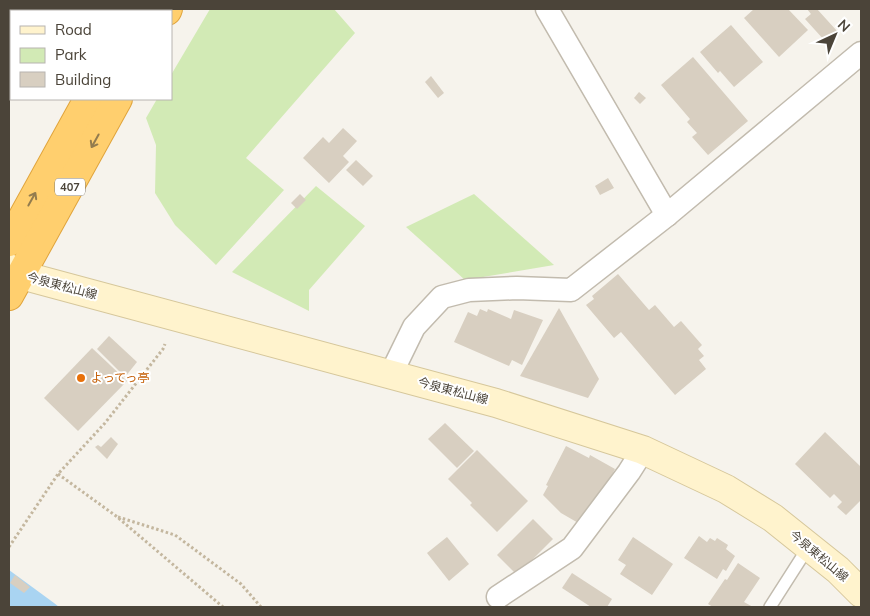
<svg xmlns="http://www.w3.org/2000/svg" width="870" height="616" font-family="Mulish,'Noto Sans JP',sans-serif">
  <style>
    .green { fill: #d2eab5 }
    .water { fill: #a9d4f2 }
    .building { fill: #d8cfc1 }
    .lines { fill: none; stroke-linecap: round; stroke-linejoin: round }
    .lane-casing { stroke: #c2bbae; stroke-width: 14 }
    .street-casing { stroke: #c2bbae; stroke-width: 25 }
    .secondary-casing { stroke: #d6c79b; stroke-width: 30 }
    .highway-casing { stroke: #e0a43c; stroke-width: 30 }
    .path { stroke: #c4b79f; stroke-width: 3; stroke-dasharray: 2.5 2.5; stroke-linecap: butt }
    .lane { stroke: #fff; stroke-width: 11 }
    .street { stroke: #fff; stroke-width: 22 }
    .secondary { stroke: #fff3cd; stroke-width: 28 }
    .highway { stroke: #ffcf6e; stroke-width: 28 }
    .oneway { stroke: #937c4e }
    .food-dot { fill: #e8710a; stroke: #fff; stroke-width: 2 }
    .labels { text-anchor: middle; stroke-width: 4; stroke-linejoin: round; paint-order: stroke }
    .shield { fill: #fff; stroke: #817c74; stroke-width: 1 }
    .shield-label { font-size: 11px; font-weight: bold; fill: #4b4439 }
    .street-label { font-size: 12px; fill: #4b4439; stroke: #fff }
    .food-label { font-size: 12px; fill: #c56008; stroke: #fff; text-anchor: start }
  </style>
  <rect width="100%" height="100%" fill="#f6f3ec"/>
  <!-- green -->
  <g class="green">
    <polygon points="210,9 334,9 355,33 246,158 284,190 216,265 175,225 155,193 156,145 146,118 157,99 171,99 171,75"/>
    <polygon points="316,186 365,226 309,290 309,311 232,272"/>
    <polygon points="474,194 554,265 465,280 406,227"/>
  </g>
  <!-- water -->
  <polygon class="water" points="9,570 54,603 59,607 9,607"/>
  <!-- building -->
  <g class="building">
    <polygon points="754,9 788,9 808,30 779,57 744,18"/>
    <polygon points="807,9 817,9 837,31 825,41 805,19 811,14"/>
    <polygon points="731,25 763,62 734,87 720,71 718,73 700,52"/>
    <polygon points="693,57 748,121 708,155 692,137 697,133 687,122 690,119 661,85"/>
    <polygon points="431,76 444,93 438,98 425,82"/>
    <polygon points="639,92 646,98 640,104 634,98"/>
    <polygon points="343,128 357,141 343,156 349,162 329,183 303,158 323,137 329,143"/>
    <polygon points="356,160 373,176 363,186 346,170"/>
    <polygon points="608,178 614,188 600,195 595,186"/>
    <polygon points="300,194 306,200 297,209 291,203"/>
    <polygon points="618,274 649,310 655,305 674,327 681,321 702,345 698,349 704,356 699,360 706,369 675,395 621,332 614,338 586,305 594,299 592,296"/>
    <polygon points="559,308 599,379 588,398 520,376"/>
    <polygon points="480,309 487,312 488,309 511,319 514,310 543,320 522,365 512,360 509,366 454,342 468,312 477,316"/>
    <polygon points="109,336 137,362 125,377 97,349"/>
    <polygon points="92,348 127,381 78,431 44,398"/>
    <polygon points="445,423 474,451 457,468 428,439"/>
    <polygon points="825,432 861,467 861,500 846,515 837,507 842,502 834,494 830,498 795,464"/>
    <polygon points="111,437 118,444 107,459 95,447 98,445 101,447"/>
    <polygon points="566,446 589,458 590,455 615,469 591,514 580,524 561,513 543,495 548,486 546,485"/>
    <polygon points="477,450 528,501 497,532 470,505 472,503 448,479"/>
    <polygon points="533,519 553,539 517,575 497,555"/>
    <polygon points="699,536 707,542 710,538 715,541 717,538 728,545 726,549 735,556 726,571 723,569 717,579 684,558"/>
    <polygon points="447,537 469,564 449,581 427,553"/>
    <polygon points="633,537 673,564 652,595 620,574 626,565 618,560"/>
    <polygon points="738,563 760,578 744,602 753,607 713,607 708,604 725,579 727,580"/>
    <polygon points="572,573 612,599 607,607 591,607 562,588"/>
    <polygon points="15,575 30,587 24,593 10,583"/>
  </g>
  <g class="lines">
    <!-- lane casing -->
    <g class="lane-casing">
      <polyline id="lane" points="770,607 809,546"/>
    </g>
    <!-- street casing -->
    <g class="street-casing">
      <g id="street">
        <polyline points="547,9 667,215"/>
        <polyline points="391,374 414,327 442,297 469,290 517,288 571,290 667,215 861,53"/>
        <polyline points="498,597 572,548 629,472 643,450"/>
      </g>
    </g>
    <!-- secondary casing -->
    <g class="secondary-casing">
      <polyline id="secondary" points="9,268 21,275 496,403 643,450 726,489 773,518 838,570 861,593"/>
    </g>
    <!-- highway casing -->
    <g class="highway-casing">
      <g id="highway">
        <polyline points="136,11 137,9"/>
        <polyline points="167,11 168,9"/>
        <polyline points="9,242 88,99"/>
        <polyline points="9,296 118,99"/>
      </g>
    </g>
    <!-- path -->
    <g class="path">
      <polyline points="58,474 116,516 223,607"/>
      <polyline points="118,517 175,535 241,584 261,607"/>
      <polyline points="9,547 58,474 105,423 163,349 165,344"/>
    </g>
    <!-- lane -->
    <use href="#lane" class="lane"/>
    <!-- street -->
    <use href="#street" class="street"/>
    <!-- secondary -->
    <use href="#secondary" class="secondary"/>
    <!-- highway -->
    <use href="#highway" class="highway"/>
  </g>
  <!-- one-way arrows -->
  <defs><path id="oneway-shaft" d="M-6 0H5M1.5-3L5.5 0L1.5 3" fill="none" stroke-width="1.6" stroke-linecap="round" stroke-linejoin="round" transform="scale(1.25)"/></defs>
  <g class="oneway">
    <use href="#oneway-shaft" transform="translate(95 141) rotate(119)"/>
    <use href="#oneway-shaft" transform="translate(32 199) rotate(-61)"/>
  </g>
  <!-- markers -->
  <circle class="food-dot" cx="81" cy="378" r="5"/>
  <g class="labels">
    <!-- shield labels -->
    <rect class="shield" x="55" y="178.5" width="30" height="17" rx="4"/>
    <g class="shield-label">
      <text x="70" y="191">407</text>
    </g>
    <!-- street labels -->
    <g class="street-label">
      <text transform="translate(62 286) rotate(15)" y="4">今泉東松山線</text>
      <text transform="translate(453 391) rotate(15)" y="4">今泉東松山線</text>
      <text transform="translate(819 556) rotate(40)" y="4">今泉東松山線</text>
    </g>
    <!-- food labels -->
    <g class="food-label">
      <text x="91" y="382">よってっ亭</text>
    </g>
  </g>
  <!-- border -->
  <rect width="870" height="616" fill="none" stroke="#4b4439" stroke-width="20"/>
  <!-- legend -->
  <rect x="10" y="10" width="162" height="90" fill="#ffffff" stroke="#b7b4b0"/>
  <rect x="20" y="26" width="25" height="8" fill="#fff3cd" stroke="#b7b4b0"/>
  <text x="55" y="35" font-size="15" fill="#4b4439">Road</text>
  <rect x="20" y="48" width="25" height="15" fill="#d2eab5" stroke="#b7b4b0"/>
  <text x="55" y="60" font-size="15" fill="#4b4439">Park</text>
  <rect x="20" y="72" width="25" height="15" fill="#d8cfc1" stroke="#b7b4b0"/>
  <text x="55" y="85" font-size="15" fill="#4b4439">Building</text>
  <!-- north arrow -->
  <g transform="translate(835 35) rotate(44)" stroke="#ffffff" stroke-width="4" paint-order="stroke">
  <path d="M0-4L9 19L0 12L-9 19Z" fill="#4b4439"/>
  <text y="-8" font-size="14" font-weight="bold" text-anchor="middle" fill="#4b4439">N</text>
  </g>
</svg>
